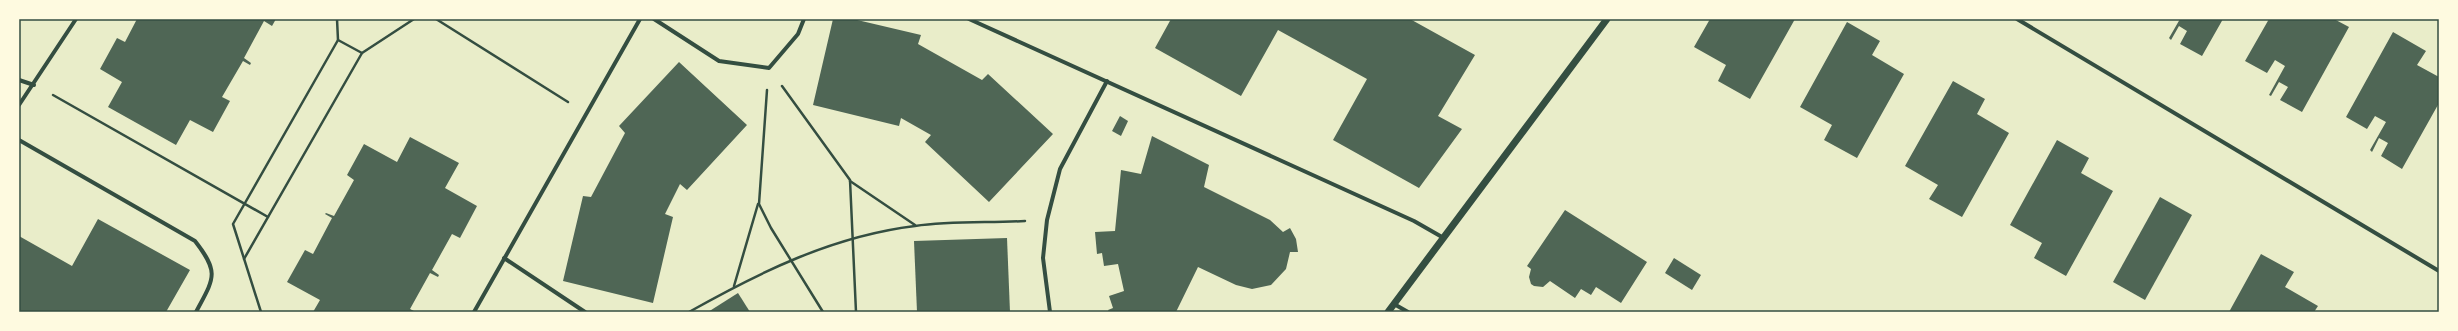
<svg xmlns="http://www.w3.org/2000/svg" width="2458" height="331" font-family="Manrope,sans-serif">
  <style>
    .building { fill: #4f6655 }
    .lines { fill: none; stroke-linecap: round; stroke-linejoin: round }
    .path { stroke: #344e41; stroke-width: 2.5 }
    .minor { stroke: #344e41; stroke-width: 4 }
    .tertiary { stroke: #344e41; stroke-width: 7 }
    .neatline { fill: none; stroke: #344e41; stroke-width: 1.5 }
  </style>
  <rect width="100%" height="100%" fill="#e9edc9"/>
  <!-- building -->
  <g class="building">
    <polygon points="137,19 276,19 272,26 264,21 244,58 251,63 250,65 243,61 222,97 230,101 213,132 190,120 176,145 108,107 122,82 100,69 117,38 125,42"/>
    <polygon points="833,19 853,19 921,35 918,44 982,80 988,74 1053,134 989,202 925,142 931,135 901,118 899,126 813,105"/>
    <polygon points="1171,19 1410,19 1475,55 1438,116 1462,129 1419,188 1333,140 1367,79 1278,30 1241,96 1155,48"/>
    <polygon points="1710,19 1795,19 1750,99 1718,81 1726,65 1694,47"/>
    <polygon points="2180,19 2223,19 2202,56 2180,44 2187,31 2179,26 2171,40 2169,38"/>
    <polygon points="2269,19 2334,19 2349,27 2302,112 2280,100 2288,87 2279,82 2271,96 2269,95 2285,66 2275,60 2267,73 2245,61"/>
    <polygon points="1847,22 1880,41 1872,55 1904,74 1857,158 1824,140 1832,125 1800,107"/>
    <polygon points="2393,32 2426,51 2417,65 2439,77 2439,103 2402,169 2381,156 2388,143 2379,138 2372,152 2370,150 2386,122 2375,116 2367,129 2346,117"/>
    <polygon points="679,62 747,125 687,190 680,184 665,214 673,217 653,303 563,281 583,196 591,197 625,133 619,126"/>
    <polygon points="1953,81 1985,99 1977,114 2009,133 1962,217 1929,199 1938,185 1905,166"/>
    <polygon points="1120,116 1128,121 1121,136 1112,131"/>
    <polygon points="1152,136 1209,165 1204,187 1270,220 1283,232 1290,228 1296,239 1298,252 1290,252 1286,269 1271,285 1252,289 1236,285 1198,267 1176,312 1109,312 1108,310 1113,308 1109,296 1124,291 1118,264 1104,266 1102,253 1097,254 1095,232 1115,231 1121,170 1141,174"/>
    <polygon points="410,137 459,163 445,188 477,206 460,238 452,234 432,270 439,275 438,277 430,273 410,309 416,312 313,312 320,300 287,282 305,250 313,254 332,218 325,214 326,213 334,216 354,180 347,175 364,144 397,162"/>
    <polygon points="2057,140 2089,158 2081,173 2113,191 2066,276 2034,258 2042,243 2010,225"/>
    <polygon points="2160,197 2192,215 2145,300 2113,282"/>
    <polygon points="1565,210 1647,262 1621,303 1596,287 1591,295 1581,289 1575,298 1550,281 1543,287 1534,286 1531,284 1529,277 1531,269 1527,266"/>
    <polygon points="98,219 190,270 166,312 19,312 19,236 72,266"/>
    <polygon points="1007,238 1010,312 917,312 914,241"/>
    <polygon points="2261,254 2294,272 2285,287 2318,306 2314,312 2229,312"/>
    <polygon points="1674,258 1701,275 1692,290 1665,273"/>
    <polygon points="738,293 750,312 708,312"/>
  </g>
  <g class="lines">
    <!-- path -->
    <g class="path">
      <polyline points="436,19 568,102"/>
      <polyline points="338,40 362,53"/>
      <polyline points="782,86 850,180 856,312"/>
      <polyline points="767,90 759,204 771,228 823,312"/>
      <polyline points="53,95 268,217"/>
      <polyline points="850,181 915,225"/>
      <polyline points="244,259 362,53 414,19"/>
      <polyline points="734,286 758,204"/>
      <polyline points="261,312 233,224 338,40 337,19"/>
      <path d="M689,312C760,272 833,236 915,226C951,221 988,223 1025,221"/>
    </g>
    <!-- minor -->
    <g class="minor">
      <polyline points="654,19 719,61 769,68 798,34 804,19"/>
      <polyline points="969,19 1414,221 1442,237"/>
      <polyline points="2017,19 2439,271"/>
      <polyline points="19,80 34,85"/>
      <polyline points="19,105 76,19"/>
      <path d="M19,140L195,241C220,273 214,278 196,312"/>
      <polyline points="504,258 585,312"/>
      <polyline points="1394,304 1408,312"/>
      <polyline points="474,312 640,19"/>
      <polyline points="1050,312 1043,258 1047,220 1060,169 1107,81"/>
    </g>
    <!-- tertiary -->
    <polyline class="tertiary" points="1388,312 1607,19"/>
  </g>
  <!-- border -->
  <rect width="2458" height="331" fill="none" stroke="#fefae0" stroke-width="40"/>
  <rect x="20" y="20" width="2418" height="291" class="neatline"/>
</svg>
